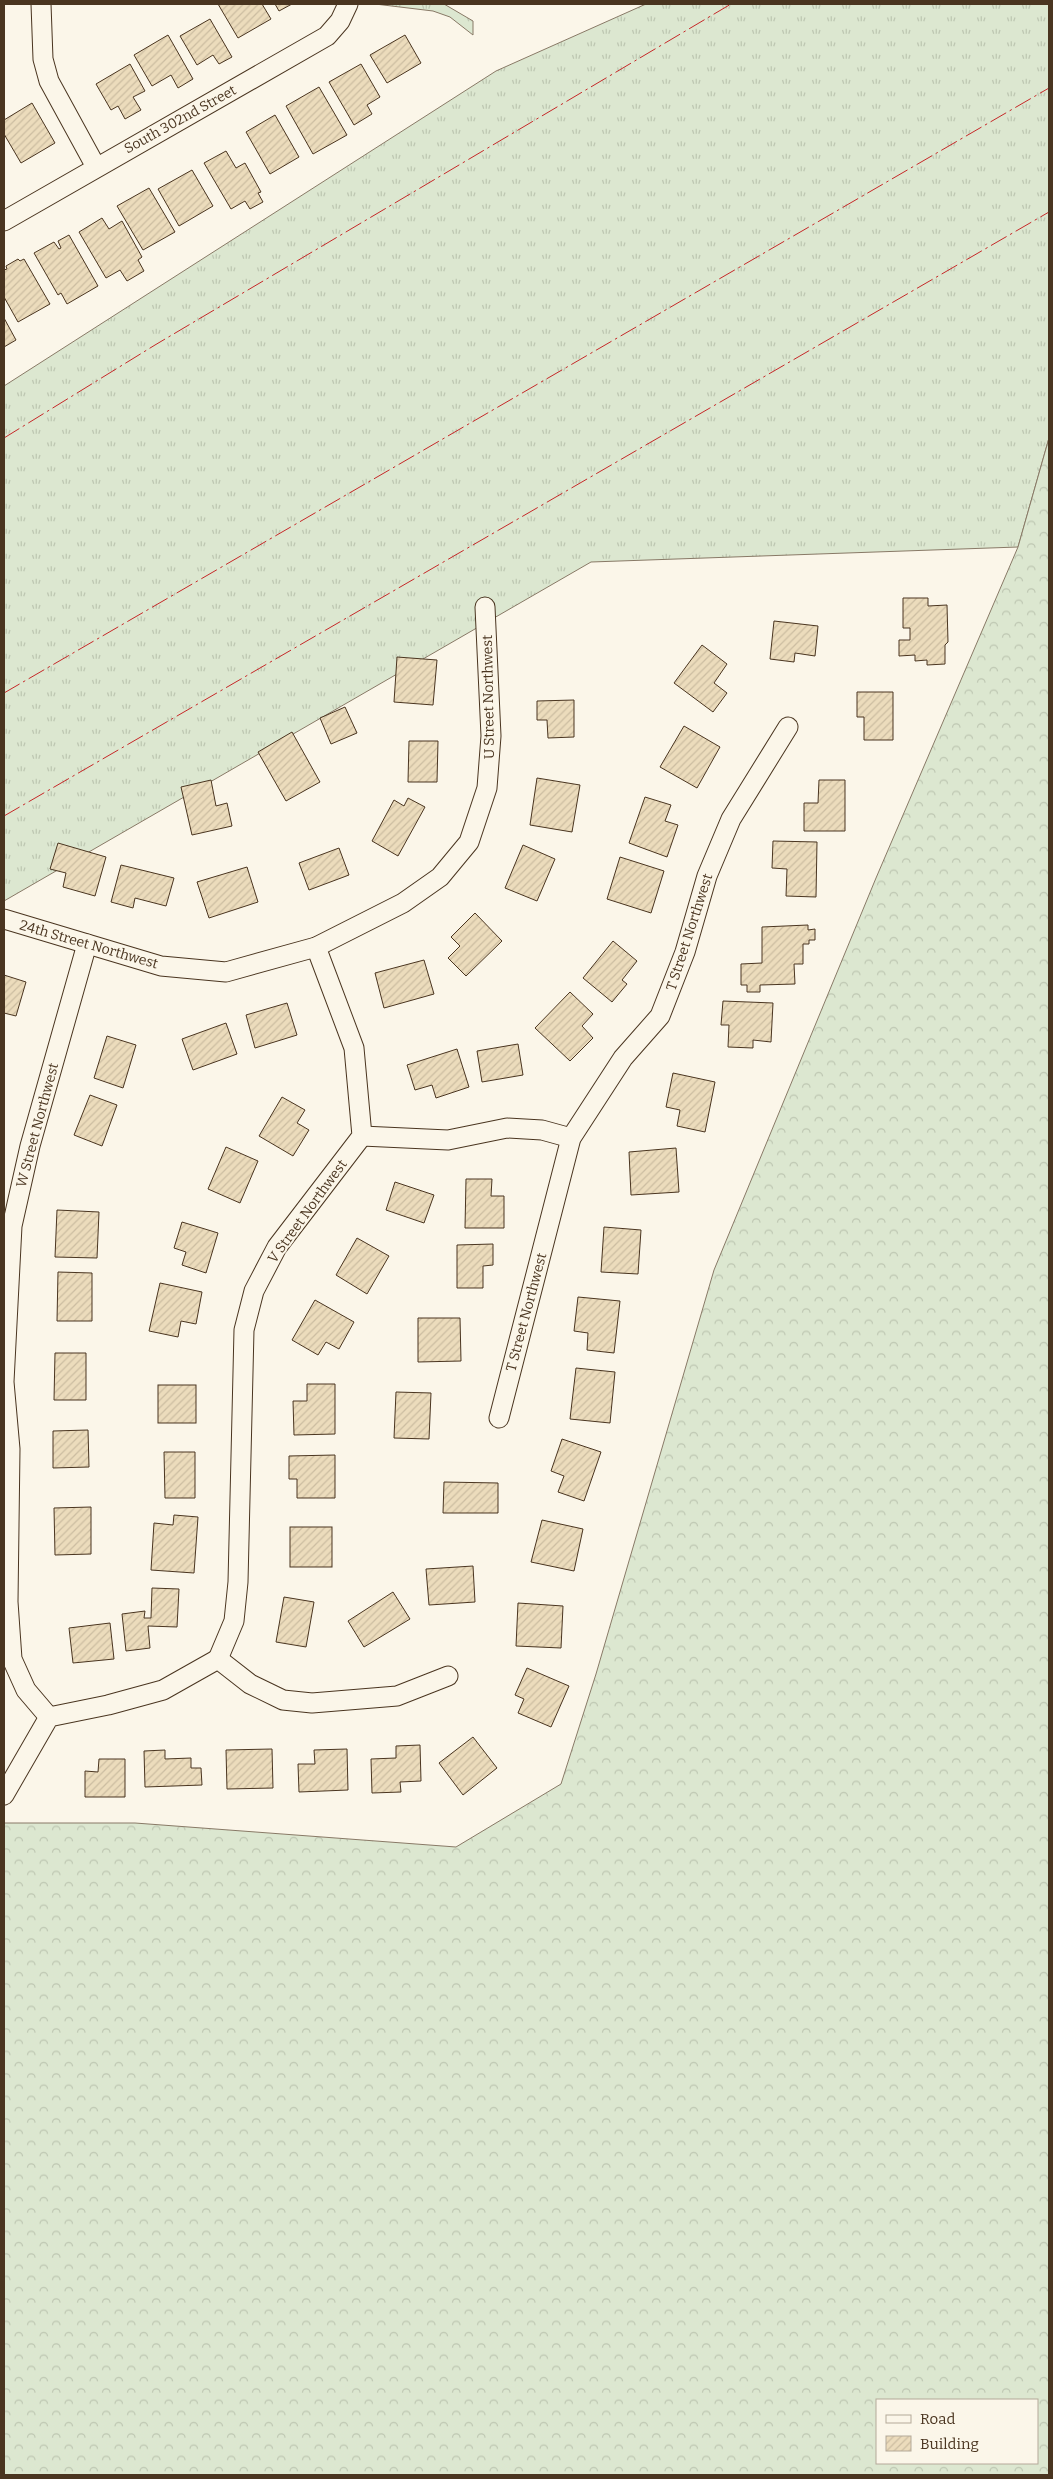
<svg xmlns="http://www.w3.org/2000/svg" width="1053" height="2479" font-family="Bitter,serif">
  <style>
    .grass { fill: url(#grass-tufts); stroke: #887966 }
    .forest { fill: url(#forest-crowns); stroke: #887966; fill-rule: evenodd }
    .building { fill: url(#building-hatch); stroke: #4a3520 }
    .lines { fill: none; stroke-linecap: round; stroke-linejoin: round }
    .minor-casing { stroke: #4a3520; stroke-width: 21 }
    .minor { stroke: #fbf6e9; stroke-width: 19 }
    .power { stroke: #c62828; stroke-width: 1; stroke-dasharray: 18 4 2.5 4; stroke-linecap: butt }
    .labels { text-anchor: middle; stroke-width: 4; stroke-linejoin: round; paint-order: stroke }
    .street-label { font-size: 14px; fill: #4a3520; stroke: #fbf6e9 }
  </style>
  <defs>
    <pattern id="grass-tufts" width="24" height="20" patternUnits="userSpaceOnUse" patternTransform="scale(1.25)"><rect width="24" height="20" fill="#dce7d0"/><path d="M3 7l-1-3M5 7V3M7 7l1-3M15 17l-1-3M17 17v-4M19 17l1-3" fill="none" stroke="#bec7b2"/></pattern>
    <pattern id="forest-crowns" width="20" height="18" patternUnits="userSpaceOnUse" patternTransform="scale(1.25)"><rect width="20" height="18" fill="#dce7d0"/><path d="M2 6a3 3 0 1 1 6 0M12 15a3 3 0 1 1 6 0" fill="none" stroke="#bec7b2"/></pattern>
    <pattern id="building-hatch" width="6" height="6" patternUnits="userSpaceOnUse" patternTransform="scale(1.25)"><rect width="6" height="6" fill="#ecdcbc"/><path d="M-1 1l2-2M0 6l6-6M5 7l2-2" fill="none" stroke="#ccbda1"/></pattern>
  </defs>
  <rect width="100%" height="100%" fill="#fbf6e9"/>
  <!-- grass -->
  <g class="grass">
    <polygon points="375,4 444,4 473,21 473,35 450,17 433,11"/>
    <polygon points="646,4 1049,4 1049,438 1018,547 591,562 4,901 4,386 496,71"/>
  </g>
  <!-- forest -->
  <path class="forest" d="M1049,438V2475H4V1823H135L456,1847L561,1784L596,1674L714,1270L876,878L1018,547ZM877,2400H1037V2463H877Z"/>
  <!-- building -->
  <g class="building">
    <polygon points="218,4 262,4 271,19 238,38"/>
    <polygon points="275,4 292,4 279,11"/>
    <polygon points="210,19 232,57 219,64 213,55 197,65 180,36"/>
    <polygon points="168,35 193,79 178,88 171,75 152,86 134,55"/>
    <polygon points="405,35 421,63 387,83 370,55"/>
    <polygon points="130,64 145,91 133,97 141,110 125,119 118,106 111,110 96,84"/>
    <polygon points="361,64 380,97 367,105 372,114 354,125 329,82"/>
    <polygon points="319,87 347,135 313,154 286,106"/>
    <polygon points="32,103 55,143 21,163 4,134 4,120"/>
    <polygon points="275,115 299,157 270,174 246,132"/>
    <polygon points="226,151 236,168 245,163 261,192 258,193 263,202 250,209 245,201 231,209 204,163"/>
    <polygon points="192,170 213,206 179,226 158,189"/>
    <polygon points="149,188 175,232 143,250 117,206"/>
    <polygon points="102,218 109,229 122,221 142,257 138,260 144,271 127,281 120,270 106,278 79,232"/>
    <polygon points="69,235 98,286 67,304 61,293 58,295 34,253 54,242 59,249 61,248 58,241"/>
    <polygon points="18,259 20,261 24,259 50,304 18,322 4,297 4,270 7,269 6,266"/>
    <polygon points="4,318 16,340 4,347"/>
    <polygon points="903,598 928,598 928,606 947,605 948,642 945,645 945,664 927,665 927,660 915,661 915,655 899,656 899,640 910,640 910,628 903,628"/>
    <polygon points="774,621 818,626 815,656 795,653 794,662 770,659"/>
    <polygon points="702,645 727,664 714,683 727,693 713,712 674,683"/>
    <polygon points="397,657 437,660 433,705 394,702"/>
    <polygon points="857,692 893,692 893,740 864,740 864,717 857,717"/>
    <polygon points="574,700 574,737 548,738 547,720 537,720 537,701"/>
    <polygon points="345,707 357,733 331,744 320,718"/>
    <polygon points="684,726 720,747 697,788 660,767"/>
    <polygon points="292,732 320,782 286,801 258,752"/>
    <polygon points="409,741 438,741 437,782 408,782"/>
    <polygon points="537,778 580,785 572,832 530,825"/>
    <polygon points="211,780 216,806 227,803 232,826 192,835 181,787"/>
    <polygon points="819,780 845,780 845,831 804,831 804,803 818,803"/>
    <polygon points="645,797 671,805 665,821 678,825 667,857 629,843"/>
    <polygon points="408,798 425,807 398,856 372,841 394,800 404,806"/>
    <polygon points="773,841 817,842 816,897 786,896 787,869 772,868"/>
    <polygon points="58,843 106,857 95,896 63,887 66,873 50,869"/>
    <polygon points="523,845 555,859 537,901 505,888"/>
    <polygon points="339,848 349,875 309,890 299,863"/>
    <polygon points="620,857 664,871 651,913 607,899"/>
    <polygon points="121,865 174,878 166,906 135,898 133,908 111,902"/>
    <polygon points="247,867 258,902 209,918 197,882"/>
    <polygon points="475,913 502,941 466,976 448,958 460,946 451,937"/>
    <polygon points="808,925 808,930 815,929 815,940 809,940 809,944 803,944 803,964 794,964 795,984 760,985 760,992 747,992 747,985 741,985 741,964 762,963 762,927"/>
    <polygon points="613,941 637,961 622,980 627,984 612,1002 583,978"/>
    <polygon points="424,960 434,994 384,1008 375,973"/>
    <polygon points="4,975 26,982 16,1016 4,1013"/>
    <polygon points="570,992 593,1014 582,1026 593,1038 570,1061 535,1028"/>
    <polygon points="723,1001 773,1003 771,1042 753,1040 753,1048 728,1047 729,1025 721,1025"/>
    <polygon points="287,1003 297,1035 255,1048 246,1015"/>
    <polygon points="226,1023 237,1054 193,1070 182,1039"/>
    <polygon points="107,1036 136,1045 123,1088 94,1078"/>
    <polygon points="518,1044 523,1075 482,1082 477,1051"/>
    <polygon points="457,1049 469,1087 436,1098 432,1085 415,1090 407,1065"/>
    <polygon points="673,1073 715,1082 705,1132 677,1126 680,1110 666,1107"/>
    <polygon points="90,1095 117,1105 102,1146 74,1135"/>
    <polygon points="282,1097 305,1110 297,1123 309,1130 293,1156 259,1136"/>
    <polygon points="226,1147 258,1161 240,1203 208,1189"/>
    <polygon points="676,1148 679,1192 631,1195 629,1152"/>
    <polygon points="466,1179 492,1179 491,1196 504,1196 504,1228 465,1228"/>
    <polygon points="395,1182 434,1195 424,1223 386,1210"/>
    <polygon points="57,1210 99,1212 97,1258 55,1257"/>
    <polygon points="182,1222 218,1233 206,1273 182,1265 186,1252 174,1248"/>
    <polygon points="604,1227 641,1230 638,1274 601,1272"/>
    <polygon points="357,1238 389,1256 367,1294 336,1275"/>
    <polygon points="493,1244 493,1265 483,1266 483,1288 457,1288 457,1245"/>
    <polygon points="58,1272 92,1273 92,1321 57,1321"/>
    <polygon points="160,1283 202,1292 196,1324 181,1321 178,1337 149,1331"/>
    <polygon points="578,1297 620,1301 614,1353 587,1350 588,1333 574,1331"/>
    <polygon points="315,1300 354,1322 339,1349 326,1342 318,1355 292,1340"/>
    <polygon points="418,1318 460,1318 461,1361 418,1362"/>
    <polygon points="55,1353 86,1353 86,1400 54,1400"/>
    <polygon points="576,1368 615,1372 610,1423 570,1419"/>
    <polygon points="307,1384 335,1384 335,1434 294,1435 293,1401 307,1401"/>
    <rect x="158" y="1385" width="38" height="38"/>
    <polygon points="396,1392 431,1393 429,1439 394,1438"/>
    <polygon points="88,1430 89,1467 53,1468 53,1431"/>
    <polygon points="562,1439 601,1452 584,1501 558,1492 564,1476 551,1471"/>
    <polygon points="164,1452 195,1452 195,1498 165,1498"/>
    <polygon points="335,1455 335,1498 297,1498 297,1479 289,1479 289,1456"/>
    <polygon points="444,1482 498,1483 498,1513 443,1513"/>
    <polygon points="91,1507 91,1554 55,1555 54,1508"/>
    <polygon points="174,1515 198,1517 194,1573 151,1570 154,1523 173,1525"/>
    <polygon points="542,1520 583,1529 574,1571 531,1562"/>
    <rect x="290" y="1527" width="42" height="40"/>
    <polygon points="473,1566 475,1602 429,1605 426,1569"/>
    <polygon points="152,1588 179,1589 177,1627 148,1626 150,1648 126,1651 122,1614 145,1611 144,1618 151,1618"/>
    <polygon points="393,1592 410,1619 364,1647 348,1621"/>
    <polygon points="284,1597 314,1602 306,1647 276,1642"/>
    <polygon points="518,1603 563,1606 561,1648 516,1646"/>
    <polygon points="110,1623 114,1659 73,1663 69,1628"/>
    <polygon points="527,1668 569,1686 551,1727 518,1713 524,1699 515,1695"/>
    <polygon points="473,1737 497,1768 463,1795 439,1763"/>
    <polygon points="420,1745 421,1781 400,1782 401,1792 372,1793 371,1759 396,1758 396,1746"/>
    <polygon points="272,1749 273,1788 227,1789 226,1750"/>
    <polygon points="347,1749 348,1790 299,1792 298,1764 315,1764 314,1750"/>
    <polygon points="165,1750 165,1759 191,1758 191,1768 201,1768 202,1785 145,1787 144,1751"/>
    <polygon points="99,1759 125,1759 125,1797 85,1797 85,1771 98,1772"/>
  </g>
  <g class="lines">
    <!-- minor casing -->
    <g class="minor-casing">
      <g id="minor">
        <polyline points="41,4 43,59 49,81 96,167"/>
        <polyline points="4,221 327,36 340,21 348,4"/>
        <polyline points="4,919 161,966 226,972 316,947 403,903 440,877 469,842 487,788 491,736 485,607"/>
        <polyline points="362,1136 448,1140 507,1128 542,1130 571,1138"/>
        <polyline points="499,1418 571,1138 623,1058 660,1016 685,952 707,876 731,819 788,727"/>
        <polyline points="218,1659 234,1621 238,1582 244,1330 254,1291 277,1247 362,1136 354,1048 316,947"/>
        <polyline points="49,1717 26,1690 12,1659 8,1602 10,1449 4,1382 12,1226 30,1146 87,944"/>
        <polyline points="4,1795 49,1717 108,1705 163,1690 218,1659 250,1684 283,1700 312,1703 397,1696 448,1676"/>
      </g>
    </g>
    <!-- minor -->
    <use href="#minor" class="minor"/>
    <!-- power -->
    <g class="power">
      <polyline points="4,438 155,345 731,4"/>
      <polyline points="4,693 1049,88"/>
      <polyline points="4,816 1049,212"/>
    </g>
  </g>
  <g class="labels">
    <!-- street labels -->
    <g class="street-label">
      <text transform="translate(180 119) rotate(-29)" y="5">South 302nd Street</text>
      <text transform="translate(488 697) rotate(-91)" y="5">U Street Northwest</text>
      <text transform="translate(689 932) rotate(-72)" y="5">T Street Northwest</text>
      <text transform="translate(89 944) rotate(16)" y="5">24th Street Northwest</text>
      <text transform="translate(37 1125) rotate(-75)" y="5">W Street Northwest</text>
      <text transform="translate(307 1211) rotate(-54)" y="5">V Street Northwest</text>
      <text transform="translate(526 1312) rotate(-75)" y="5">T Street Northwest</text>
    </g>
  </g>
  <!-- border -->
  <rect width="1053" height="2479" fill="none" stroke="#4a3520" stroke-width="10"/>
  <!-- legend -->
  <rect x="876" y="2399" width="162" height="65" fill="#fbf6e9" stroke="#b4a999"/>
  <rect x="886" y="2415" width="25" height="8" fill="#fbf6e9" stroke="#b4a999"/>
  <text x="920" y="2424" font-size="15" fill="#4a3520">Road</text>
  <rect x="886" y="2436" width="25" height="15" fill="url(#building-hatch)" stroke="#b4a999"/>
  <text x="920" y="2449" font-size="15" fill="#4a3520">Building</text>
</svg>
